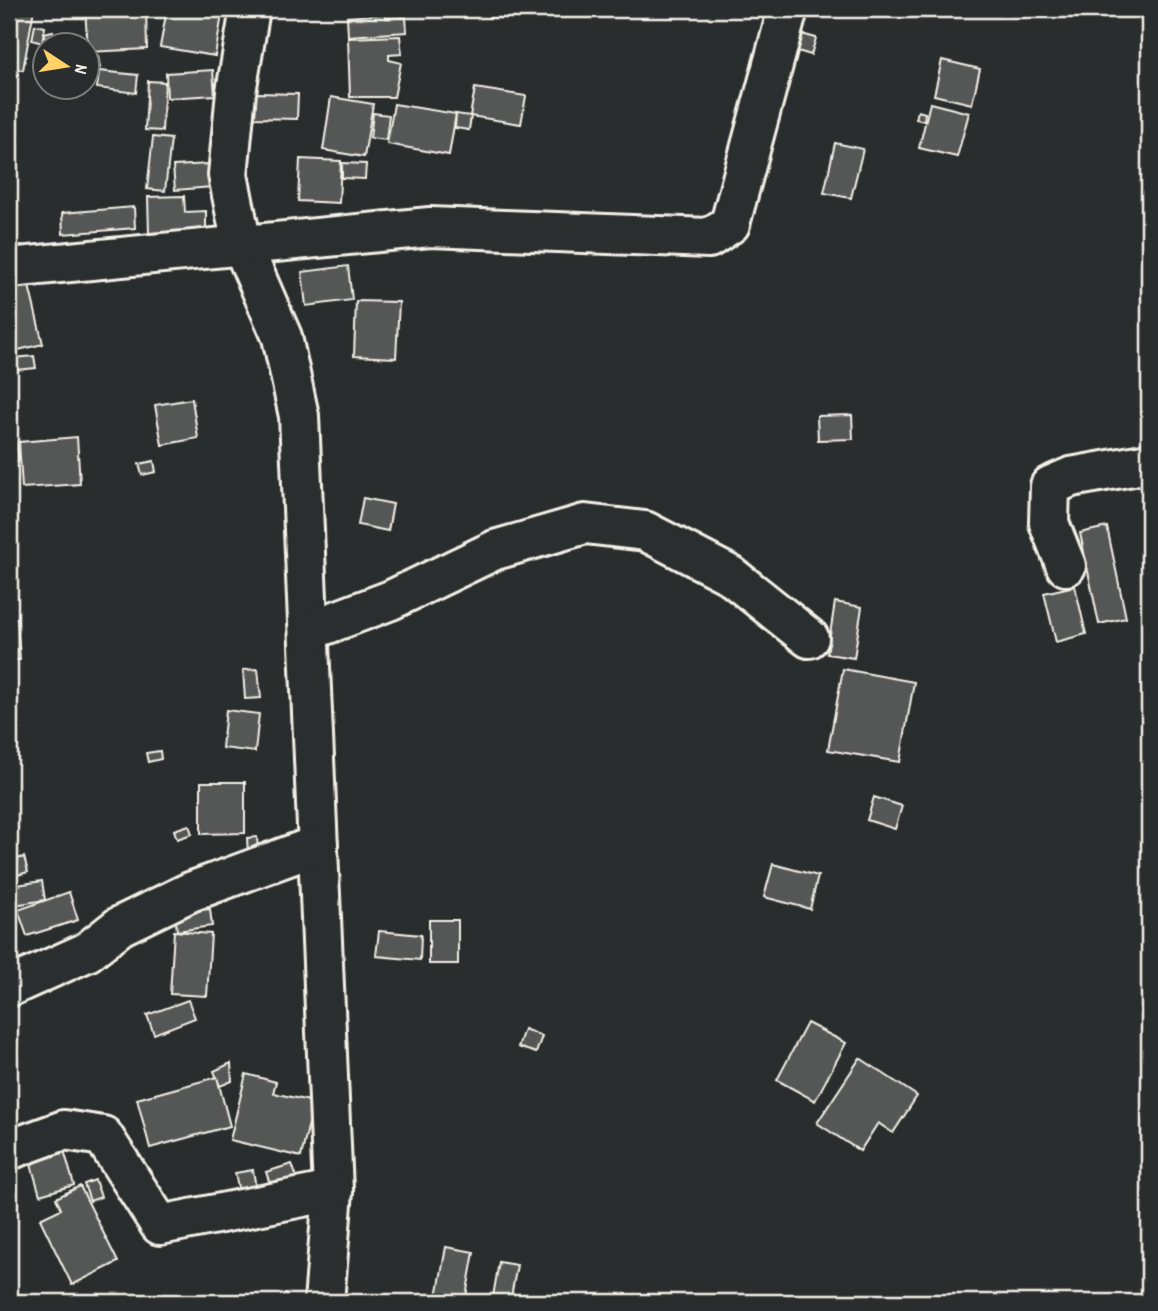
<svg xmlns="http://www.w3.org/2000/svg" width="1158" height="1311" font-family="Dekko,sans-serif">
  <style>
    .building { fill: #555756; stroke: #f4f1e8; stroke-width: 2 }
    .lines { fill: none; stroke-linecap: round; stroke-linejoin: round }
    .minor-casing { stroke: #f4f1e8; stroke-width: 44 }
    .minor { stroke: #2a2d2e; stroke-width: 38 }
  </style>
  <rect width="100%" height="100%" fill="#2a2d2e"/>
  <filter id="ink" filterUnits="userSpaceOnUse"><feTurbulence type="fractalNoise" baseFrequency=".0143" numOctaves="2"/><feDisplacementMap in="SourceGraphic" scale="14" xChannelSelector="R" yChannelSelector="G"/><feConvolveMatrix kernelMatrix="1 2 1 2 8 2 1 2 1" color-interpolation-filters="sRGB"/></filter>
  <g filter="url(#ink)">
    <!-- building -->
    <g class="building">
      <polygon points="9,9 34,9 23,70 9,68"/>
      <polygon points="85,9 146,9 147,49 88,52"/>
      <polygon points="167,9 223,9 215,56 160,47"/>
      <polygon points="339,9 376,9 375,12"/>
      <polygon points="489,9 504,9 504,18 489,17"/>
      <polygon points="386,14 386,18 406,17 407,32 348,36 347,17"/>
      <polygon points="35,25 45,27 42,43 32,40"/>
      <polygon points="53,31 56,44 47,46 44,33"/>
      <polygon points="798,33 816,38 811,55 794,50"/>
      <polygon points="400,36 402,54 389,55 389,60 401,63 394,97 350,97 348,38"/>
      <polygon points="98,56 100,68 90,70 88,58"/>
      <polygon points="942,60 980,69 972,104 934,95"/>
      <polygon points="213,70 215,95 167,98 166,73"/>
      <polygon points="99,71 138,75 136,93 97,88"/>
      <polygon points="148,81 165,82 162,131 145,130"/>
      <polygon points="475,88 526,96 521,124 470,116"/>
      <polygon points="256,93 298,94 297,119 255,118"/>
      <polygon points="331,97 373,104 364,157 323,150"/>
      <polygon points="930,103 969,113 957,157 919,148"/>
      <polygon points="394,104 456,114 449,155 387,144"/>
      <polygon points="918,111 925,113 924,121 916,119"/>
      <polygon points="373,113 389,115 386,140 370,138"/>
      <polygon points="456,114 471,116 469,130 455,128"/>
      <polygon points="153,137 171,139 165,191 147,189"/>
      <polygon points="835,143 863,149 851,198 824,193"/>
      <polygon points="300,159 341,161 339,203 298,201"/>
      <polygon points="342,163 366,164 365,179 342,178"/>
      <polygon points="211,164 213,187 175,190 173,166"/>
      <polygon points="184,196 185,212 206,211 206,231 149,233 148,197"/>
      <polygon points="134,207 135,228 63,234 62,213"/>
      <polygon points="348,266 352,300 306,306 302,272"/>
      <polygon points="26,273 43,344 10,352 9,277"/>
      <polygon points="356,301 399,302 396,358 354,356"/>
      <polygon points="34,356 36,368 16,370 14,358"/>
      <polygon points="9,363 13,388 9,389"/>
      <polygon points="192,399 198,438 162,445 155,405"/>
      <polygon points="852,415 853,439 818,440 817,416"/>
      <polygon points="9,418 12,418 19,461 9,463"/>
      <polygon points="77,437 80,484 22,488 19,442"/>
      <polygon points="154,461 156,472 142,475 139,464"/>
      <polygon points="363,498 393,504 388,531 358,525"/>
      <polygon points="9,519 15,532 9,534"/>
      <polygon points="1107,527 1126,618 1099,624 1080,533"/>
      <polygon points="1075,586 1086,634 1056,642 1044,593"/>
      <polygon points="835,602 862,607 854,658 827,654"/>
      <polygon points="9,618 17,618 20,660 9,660"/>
      <polygon points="258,669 261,698 245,699 243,670"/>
      <polygon points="843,669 914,682 900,762 828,750"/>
      <polygon points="226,710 259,714 255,752 222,748"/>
      <polygon points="160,751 161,759 148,762 146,753"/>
      <polygon points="201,782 245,782 245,833 201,834"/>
      <polygon points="874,797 902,806 895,829 867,820"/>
      <polygon points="189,825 192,834 177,839 174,830"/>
      <polygon points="257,837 258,851 248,853 247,838"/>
      <polygon points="24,857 28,872 11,877 9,861"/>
      <polygon points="773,864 818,876 810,909 764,897"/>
      <polygon points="42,881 45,900 14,905 11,886"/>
      <polygon points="69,892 78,920 27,936 18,910"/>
      <polygon points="210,909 212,926 177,931 175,913"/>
      <rect x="429" y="920" width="29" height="44"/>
      <polygon points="174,931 211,934 207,996 170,994"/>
      <polygon points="379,931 421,935 420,960 376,956"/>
      <polygon points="188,1000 195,1018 154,1034 147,1015"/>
      <polygon points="807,1023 846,1043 815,1101 777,1080"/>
      <polygon points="524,1029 542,1036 536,1053 518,1047"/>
      <polygon points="860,1058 917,1096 893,1133 878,1123 860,1151 817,1123"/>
      <polygon points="231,1063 232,1081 220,1086 214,1071"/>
      <polygon points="246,1074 276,1082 273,1093 314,1102 301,1157 230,1140"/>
      <polygon points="217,1077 230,1126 150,1148 137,1099"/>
      <polygon points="64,1150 74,1185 40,1195 30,1161"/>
      <polygon points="292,1164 298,1181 272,1190 266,1172"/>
      <polygon points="253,1170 256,1188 239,1192 235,1173"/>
      <polygon points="95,1180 101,1197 90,1201 84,1184"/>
      <polygon points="80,1186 118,1262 72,1285 40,1219 61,1209 56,1198"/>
      <polygon points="446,1247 474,1252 465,1302 436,1302"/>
      <polygon points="499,1262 517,1265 510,1302 492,1302"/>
    </g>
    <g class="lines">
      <!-- minor casing -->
      <g class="minor-casing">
        <g id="minor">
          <polyline points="250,9 236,92 228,175 242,245 282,337 299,416 333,1191 324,1302"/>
          <polyline points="9,268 430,227 709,238 730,224 788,9"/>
          <polyline points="1066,566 1049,523 1050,486 1071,477 1149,463"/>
          <polyline points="309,631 391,600 495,550 585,524 645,531 730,575 809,638"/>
          <polyline points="9,987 87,952 120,926 190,892 318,845"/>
          <polyline points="9,1150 64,1130 103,1136 160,1225 333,1191"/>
        </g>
      </g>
      <!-- minor -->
      <use href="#minor" class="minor"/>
    </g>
  </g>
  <!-- margin -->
  <rect width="1158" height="1311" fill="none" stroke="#2a2d2e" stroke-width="35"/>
  <rect x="18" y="18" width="1123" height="1276" fill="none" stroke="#f4f1e8" stroke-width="2.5" filter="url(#ink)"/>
  <!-- north arrow -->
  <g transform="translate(66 66) rotate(102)"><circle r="33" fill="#2a2d2e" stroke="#7b7b78" stroke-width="2"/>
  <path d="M0-5L12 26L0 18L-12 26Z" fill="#ffd166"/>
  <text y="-10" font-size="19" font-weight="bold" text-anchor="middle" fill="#f4f1e8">N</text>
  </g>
</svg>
